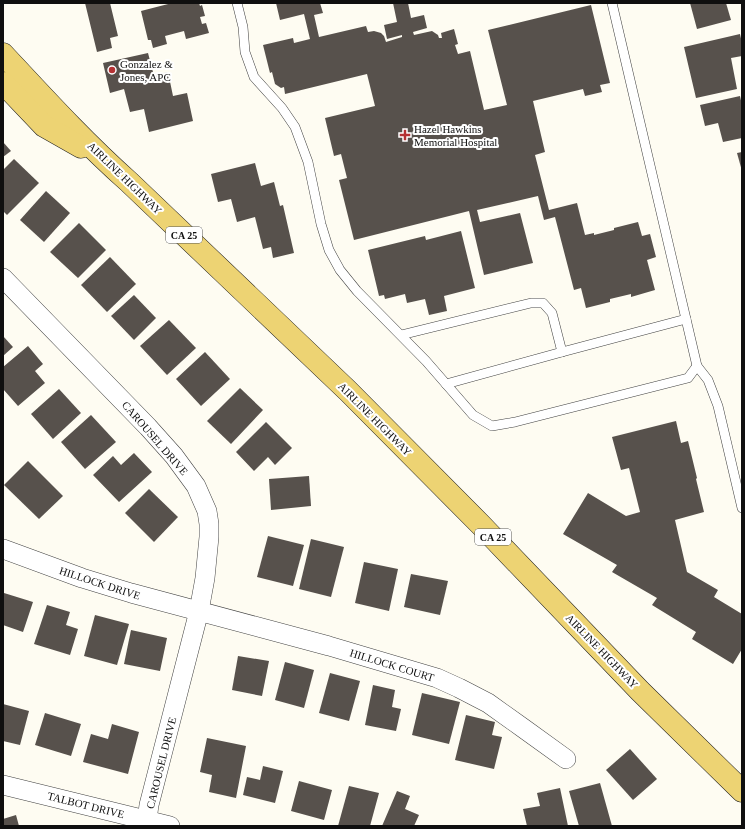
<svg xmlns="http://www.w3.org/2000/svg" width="745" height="829" font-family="Georgia,serif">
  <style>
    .building { fill: #57514c }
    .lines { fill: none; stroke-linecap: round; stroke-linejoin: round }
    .service-casing { stroke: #424242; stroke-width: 10 }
    .minor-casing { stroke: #424242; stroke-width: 20 }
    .primary-casing { stroke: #202020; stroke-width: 23 }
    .service { stroke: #fff; stroke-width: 9 }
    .minor { stroke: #fff; stroke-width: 19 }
    .primary { stroke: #edd373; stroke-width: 22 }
    .poi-dot { fill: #b43234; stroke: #fff; stroke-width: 1.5 }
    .labels { text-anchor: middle; stroke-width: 4; stroke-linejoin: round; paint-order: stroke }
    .shield { fill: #fff; stroke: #575757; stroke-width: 1 }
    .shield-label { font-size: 10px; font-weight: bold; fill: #0f0f0f }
    .poi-label { font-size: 11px; fill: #0f0f0f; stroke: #fff; text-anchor: start }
    .street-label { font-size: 11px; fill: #0f0f0f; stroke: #fff }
  </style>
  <rect width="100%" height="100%" fill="#fefcf2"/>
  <!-- building -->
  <g class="building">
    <polygon points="85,3 110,3 118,36 110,38 112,48 97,52"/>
    <polygon points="172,3 199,3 200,6 202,5 205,16 200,17 202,24 206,23 209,33 186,39 184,31 165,36 167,44 153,48 151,40 148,40 141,11"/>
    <polygon points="276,3 320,3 323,13 314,15 319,37 366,26 368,32 374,31 381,33 384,36 386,42 402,37 402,35 387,39 384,25 397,22 393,3 408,3 411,18 424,15 427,28 413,32 414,35 432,31 438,35 439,38 442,38 441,33 454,29 458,44 455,45 458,54 470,51 484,110 507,105 488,30 591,5 610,83 600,85 602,92 585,96 583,89 533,101 545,152 535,155 549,210 577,203 585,235 594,233 594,235 614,230 614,228 638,222 642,236 650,234 656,257 647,260 655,290 631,297 631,294 610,299 610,302 586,308 581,288 574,290 555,217 544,220 538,196 477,210 480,222 520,213 533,263 484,275 469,211 354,240 339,180 347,178 341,154 334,156 325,118 375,106 367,74 285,94 284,87 281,88 275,84 272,72 270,73 263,45 293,38 294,43 310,39 304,14 280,20"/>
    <polygon points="690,3 726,3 731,20 697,29"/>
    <polygon points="740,34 742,43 742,56 731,58 737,89 696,98 684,47"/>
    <polygon points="148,53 154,76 168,72 173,96 187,93 193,121 149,132 144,109 130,112 124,89 110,93 103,63"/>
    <polygon points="740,96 742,105 742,138 723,142 718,123 705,126 700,105"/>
    <polygon points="3,142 11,151 3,157"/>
    <polygon points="742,152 742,171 737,153"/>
    <polygon points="14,159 39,183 7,215 3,211 3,170"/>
    <polygon points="255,163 261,186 274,182 280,206 283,205 294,253 273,258 271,247 263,249 255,217 237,222 231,199 218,202 211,174"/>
    <polygon points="46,191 70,213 44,242 20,220"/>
    <polygon points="79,223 106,250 78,278 50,252"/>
    <polygon points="461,231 475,288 444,296 447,311 429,315 425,299 407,303 405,294 385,299 384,295 379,296 368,250 425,236 426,240"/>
    <polygon points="110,257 136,284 107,312 81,285"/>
    <polygon points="134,295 156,318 134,340 111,316"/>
    <polygon points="169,320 196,348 167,375 140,346"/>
    <polygon points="3,336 13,347 3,356"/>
    <polygon points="28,346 43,364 35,371 45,383 18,406 3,389 3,367"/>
    <polygon points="205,352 230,379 201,406 176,379"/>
    <polygon points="240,388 263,410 231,444 207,421"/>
    <polygon points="59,389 81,413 53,439 31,414"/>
    <polygon points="91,415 116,442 85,469 61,442"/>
    <polygon points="676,421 681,443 688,441 697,478 696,479 704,512 675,520 687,572 718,590 714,597 742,614 742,649 733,664 692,639 696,632 652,605 657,598 612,572 617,565 563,534 588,493 626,516 640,512 629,468 621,470 612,437"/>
    <polygon points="266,422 292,448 275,465 268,457 254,471 236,452"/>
    <polygon points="134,453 152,472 119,502 93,475 113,456 121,465"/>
    <polygon points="28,461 63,496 39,519 4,485"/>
    <polygon points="309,476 311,506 271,510 269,479"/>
    <polygon points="149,489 178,517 154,542 125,513"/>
    <polygon points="268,536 304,545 293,586 257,577"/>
    <polygon points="311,539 344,547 331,597 299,589"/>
    <polygon points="364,562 398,569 389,611 355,603"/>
    <polygon points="411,574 448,581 440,615 404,607"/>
    <polygon points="4,593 33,602 23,632 3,625 3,597"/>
    <polygon points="47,605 70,612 66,625 78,629 70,655 34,644"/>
    <polygon points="95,615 129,624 117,665 84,656"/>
    <polygon points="131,630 167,638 160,671 124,664"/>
    <polygon points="238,656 269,661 262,696 232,690"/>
    <polygon points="285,662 314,670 304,708 275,700"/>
    <polygon points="330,673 360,681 349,721 319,713"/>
    <polygon points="373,685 395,690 392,707 401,709 396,731 365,725"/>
    <polygon points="422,693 460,702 449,744 412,735"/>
    <polygon points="3,704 29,711 20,745 3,741"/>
    <polygon points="45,713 81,724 71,756 35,745"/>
    <polygon points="466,715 495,722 492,735 502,737 494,769 455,760"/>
    <polygon points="112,724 139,732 128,774 83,762 91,734 108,739"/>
    <polygon points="207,738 246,746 236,798 209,792 212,775 200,772"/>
    <polygon points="630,749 657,779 633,800 606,770"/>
    <polygon points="263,766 283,771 275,803 243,795 247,777 260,780"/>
    <polygon points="299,781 332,790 324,820 291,811"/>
    <polygon points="600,783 612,826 579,826 569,791"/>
    <polygon points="349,786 379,793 370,826 338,826"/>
    <polygon points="560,788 568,826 527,826 523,809 540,806 537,793"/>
    <polygon points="397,791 410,796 405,809 419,815 414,826 382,826"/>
    <polygon points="16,815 19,826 3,826 3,819"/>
  </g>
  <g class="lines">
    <!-- service casing -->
    <g class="service-casing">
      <g id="service">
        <polyline points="237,3 243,27 245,52 254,77 282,108 295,127 308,162 321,224 329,250 340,270 357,291 426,361 473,415 492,426 515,422 688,378 697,366"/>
        <path d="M612,3C641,124 669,245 697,366L708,380L718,406L742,508"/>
        <polyline points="401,335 531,303 543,303 552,313 562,352 686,319"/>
        <polyline points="446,384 562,352"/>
      </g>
    </g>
    <!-- minor casing -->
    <g class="minor-casing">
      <g id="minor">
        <polyline points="3,278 148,427 174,456 196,486 207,511 209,524 209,537 205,578 199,611 149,805 147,820 148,826"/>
        <polyline points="3,549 82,578 131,593 329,646 437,678 459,688 488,703 523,728 566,759"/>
        <polyline points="3,785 170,826"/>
      </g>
    </g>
    <!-- primary casing -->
    <g class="primary-casing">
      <g id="primary">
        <path d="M3,54C44,98 84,142 129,182L348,391L481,525L640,691L742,791"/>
        <polyline points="3,83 44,126 81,147"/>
      </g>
    </g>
    <!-- service -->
    <use href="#service" class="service"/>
    <!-- minor -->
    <use href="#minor" class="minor"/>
    <!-- primary -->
    <use href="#primary" class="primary"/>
  </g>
  <!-- markers -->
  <g class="poi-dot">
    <circle cx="112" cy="70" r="4"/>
    <path d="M403 129h4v4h4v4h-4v4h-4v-4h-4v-4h4z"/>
  </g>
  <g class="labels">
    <!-- shield labels -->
    <g class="shield">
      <rect x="166" y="227" width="36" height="16" rx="3"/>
      <rect x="475" y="529" width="36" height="16" rx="3"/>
    </g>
    <g class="shield-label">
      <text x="184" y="239">CA 25</text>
      <text x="493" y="541">CA 25</text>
    </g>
    <!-- poi labels -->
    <g class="poi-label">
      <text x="120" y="68">Gonzalez &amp;<tspan x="120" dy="13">Jones, APC</tspan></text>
      <text x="414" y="133">Hazel Hawkins<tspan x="414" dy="13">Memorial Hospital</tspan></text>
    </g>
    <!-- street labels -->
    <g class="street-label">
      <text transform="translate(125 178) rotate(44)" y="4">AIRLINE HIGHWAY</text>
      <text transform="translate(375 419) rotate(45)" y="4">AIRLINE HIGHWAY</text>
      <text transform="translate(155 438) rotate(49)" y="4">CAROUSEL DRIVE</text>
      <text transform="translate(100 583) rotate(18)" y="4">HILLOCK DRIVE</text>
      <text transform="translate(602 651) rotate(46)" y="4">AIRLINE HIGHWAY</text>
      <text transform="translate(392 665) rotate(17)" y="4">HILLOCK COURT</text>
      <text transform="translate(161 763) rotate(-76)" y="4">CAROUSEL DRIVE</text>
      <text transform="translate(86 805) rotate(14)" y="4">TALBOT DRIVE</text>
    </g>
  </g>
  <!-- border -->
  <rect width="745" height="829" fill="none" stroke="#0f0f0f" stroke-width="8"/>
</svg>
